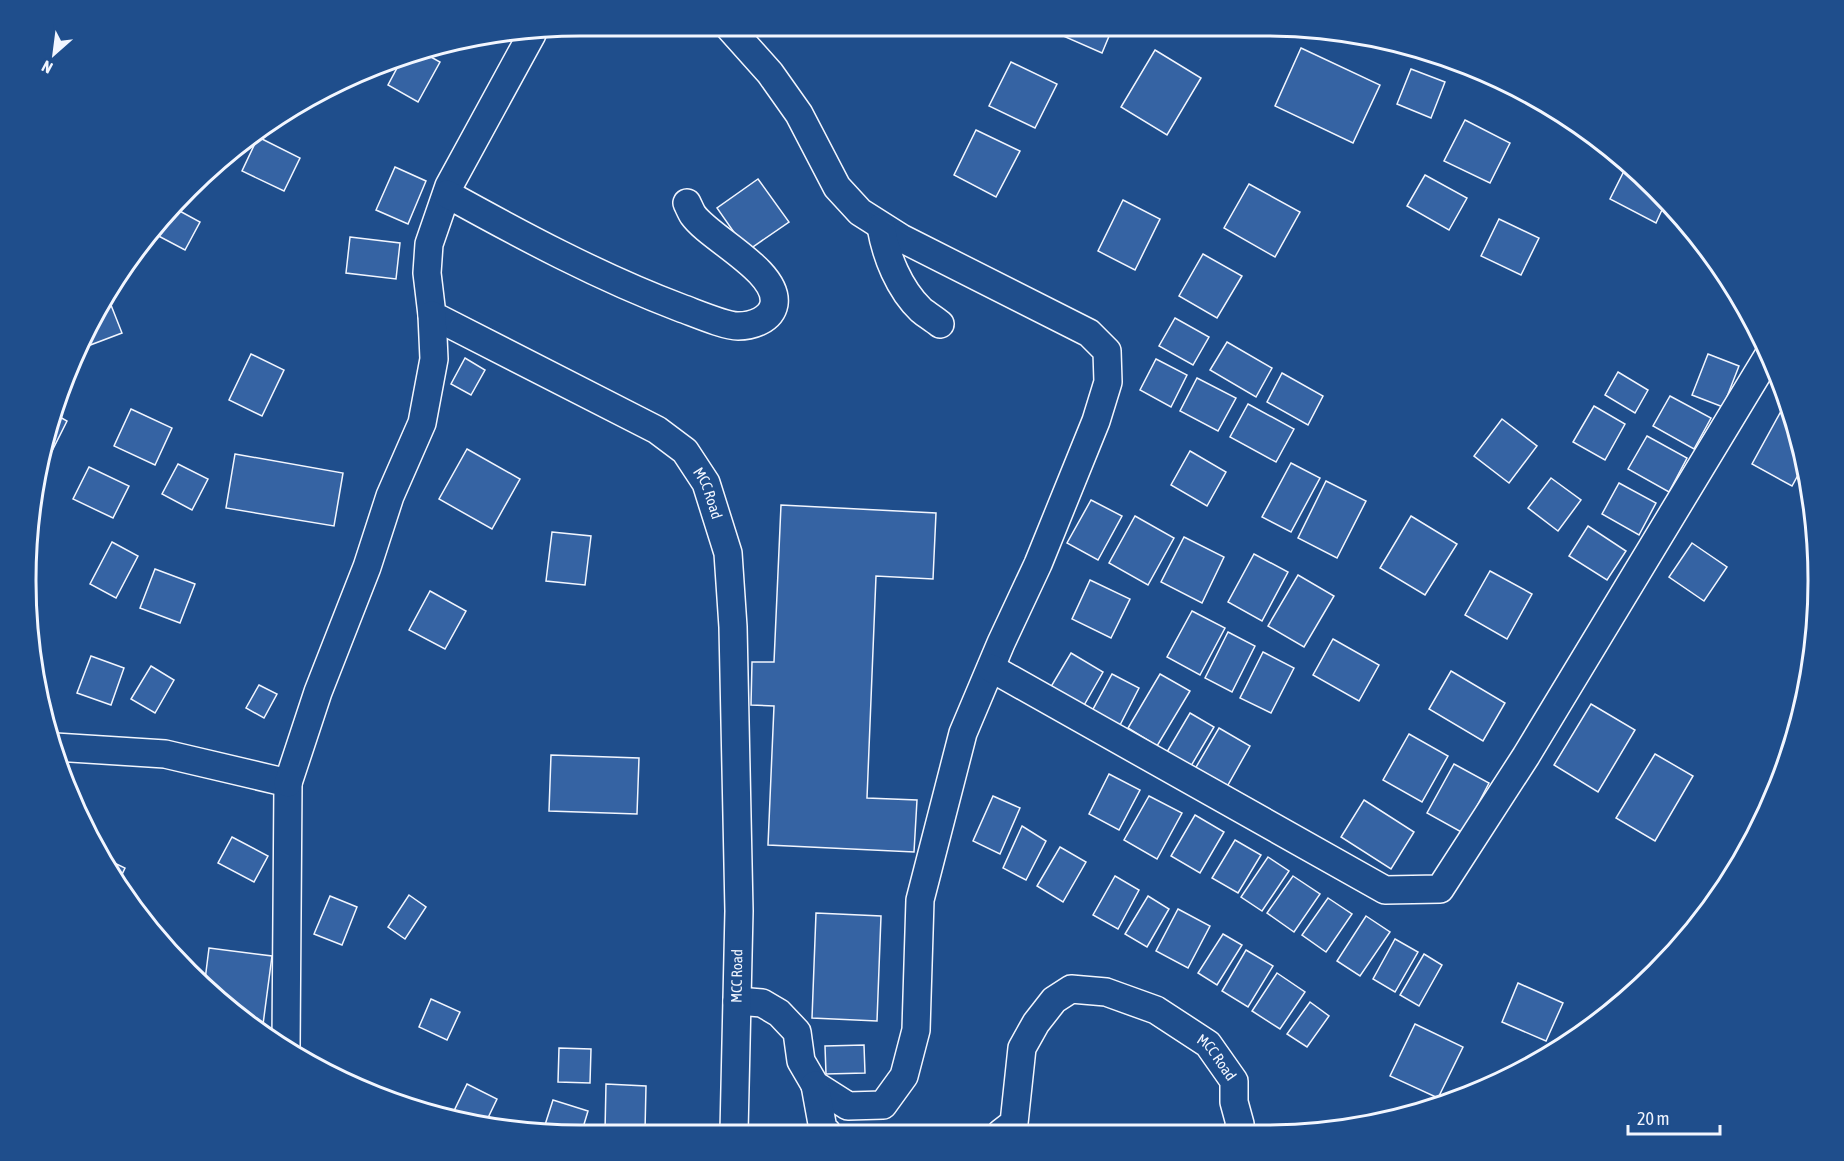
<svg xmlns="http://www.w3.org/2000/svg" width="1844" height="1161" font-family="'Asap Condensed',sans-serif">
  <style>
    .building { fill: #3563a3; stroke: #f2f6ff; stroke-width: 1.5 }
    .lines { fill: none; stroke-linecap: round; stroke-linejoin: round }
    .street-casing { stroke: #f2f6ff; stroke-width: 30 }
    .street { stroke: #1f4e8c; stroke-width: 27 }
    .labels { text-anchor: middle; stroke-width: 4.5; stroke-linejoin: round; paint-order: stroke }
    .street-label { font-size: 15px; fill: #f2f6ff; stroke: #1f4e8c }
    .rim { fill: none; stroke: #f2f6ff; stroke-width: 3 }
  </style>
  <rect width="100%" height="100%" fill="#1f4e8c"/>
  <!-- building -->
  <g class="building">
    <polygon points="1056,28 1112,29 1102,53 1054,32"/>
    <polygon points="1301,48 1380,85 1353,143 1275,106"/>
    <polygon points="1155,50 1201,78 1167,135 1121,107"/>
    <polygon points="422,52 440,62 418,102 388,85 404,55"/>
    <polygon points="1011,62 1057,84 1035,128 989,106"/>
    <polygon points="1411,69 1445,82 1431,118 1397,104"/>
    <polygon points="1465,120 1510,143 1490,183 1444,161"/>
    <polygon points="976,130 1020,151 996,197 954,175"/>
    <polygon points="258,137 300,158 284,191 242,171"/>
    <polygon points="1627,165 1666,201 1656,223 1610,199"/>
    <polygon points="395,167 426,181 408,224 376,210"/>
    <polygon points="1425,175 1467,198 1449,230 1407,206"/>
    <polygon points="758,179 789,222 747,251 717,208"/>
    <polygon points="1249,184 1300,212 1275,257 1224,228"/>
    <polygon points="1123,200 1160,219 1135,270 1098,251"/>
    <polygon points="176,209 200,222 185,250 151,232"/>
    <polygon points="1499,219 1539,238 1521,275 1481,256"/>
    <polygon points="350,237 400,243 396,279 346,273"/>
    <polygon points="1203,254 1242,276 1217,318 1179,296"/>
    <polygon points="109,300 122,333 85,347"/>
    <polygon points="1175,318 1209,337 1193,365 1159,346"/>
    <polygon points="1227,342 1272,368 1256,397 1210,370"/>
    <polygon points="251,354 284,370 262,416 229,400"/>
    <polygon points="1708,354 1739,366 1723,407 1692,395"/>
    <polygon points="465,358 485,370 471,395 451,384"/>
    <polygon points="1156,359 1187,375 1171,407 1140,390"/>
    <polygon points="1618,372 1648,390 1635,413 1605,395"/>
    <polygon points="1282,373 1323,396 1308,425 1267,402"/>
    <polygon points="1197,378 1236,398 1218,431 1180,411"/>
    <polygon points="1670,396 1711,418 1694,449 1653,426"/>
    <polygon points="1248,404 1294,429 1276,462 1230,437"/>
    <polygon points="1594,406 1625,424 1605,460 1573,442"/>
    <polygon points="131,409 172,428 155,465 114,446"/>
    <polygon points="53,413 67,421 48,459 44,457"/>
    <polygon points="1780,413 1793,420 1804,464 1792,486 1752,464"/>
    <polygon points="1502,419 1537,446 1509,483 1474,456"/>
    <polygon points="1647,436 1687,458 1669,492 1628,469"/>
    <polygon points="467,449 520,479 492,529 439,499"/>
    <polygon points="1190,451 1226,472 1207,506 1171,485"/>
    <polygon points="235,454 343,473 334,526 226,508"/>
    <polygon points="1291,463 1320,478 1291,532 1262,517"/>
    <polygon points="178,464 208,479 192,510 162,494"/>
    <polygon points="89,467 129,486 113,518 73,499"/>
    <polygon points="1551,478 1581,500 1558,531 1528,508"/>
    <polygon points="1326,481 1366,501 1337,558 1298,538"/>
    <polygon points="1619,483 1656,503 1639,535 1602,514"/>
    <polygon points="1091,500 1122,516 1098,560 1067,543"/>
    <polygon points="781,505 936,513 933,579 876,576 867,798 917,800 914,852 768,845 774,706 751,705 752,662 774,662"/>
    <polygon points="1135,516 1174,538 1148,585 1109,563"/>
    <polygon points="1411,516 1457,544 1425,595 1380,568"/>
    <polygon points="1588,526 1626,551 1607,580 1569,556"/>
    <polygon points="552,532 591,536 585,585 546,581"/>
    <polygon points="1184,537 1224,557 1202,603 1161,582"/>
    <polygon points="112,542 138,556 116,598 90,584"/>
    <polygon points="1692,543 1727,567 1704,601 1669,577"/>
    <polygon points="1254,554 1288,572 1262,621 1228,602"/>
    <polygon points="155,569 195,584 180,623 140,608"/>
    <polygon points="1490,571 1532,594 1507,639 1465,615"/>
    <polygon points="1298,575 1334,596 1304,647 1268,626"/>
    <polygon points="1090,580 1130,599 1111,638 1072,619"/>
    <polygon points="430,591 466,611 445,649 409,630"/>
    <polygon points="1192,611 1225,628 1200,675 1167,657"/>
    <polygon points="1228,632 1255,646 1232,692 1205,678"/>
    <polygon points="1333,639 1379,665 1359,701 1313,675"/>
    <polygon points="1263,652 1294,668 1271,713 1240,698"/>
    <polygon points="1071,653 1103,672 1079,714 1046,695"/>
    <polygon points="91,656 124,668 111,705 77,693"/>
    <polygon points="151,666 174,680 155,713 131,699"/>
    <polygon points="1451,671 1505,703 1483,741 1429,709"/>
    <polygon points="1112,674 1139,688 1119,727 1091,713"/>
    <polygon points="1160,674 1190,691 1157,746 1128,728"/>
    <polygon points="259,685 277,694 264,718 246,708"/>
    <polygon points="1591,704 1635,730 1598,792 1554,765"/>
    <polygon points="1190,713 1214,727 1188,771 1164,757"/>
    <polygon points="1219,728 1250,746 1224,792 1192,774"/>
    <polygon points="1409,734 1448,756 1422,802 1383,780"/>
    <polygon points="1655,754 1693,776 1655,841 1616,818"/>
    <polygon points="551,755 639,758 637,814 549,811"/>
    <polygon points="1454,764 1489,783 1463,833 1427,813"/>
    <polygon points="1109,774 1140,790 1119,830 1089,814"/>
    <polygon points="993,796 1020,808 1000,854 973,841"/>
    <polygon points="1149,796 1182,813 1157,859 1124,840"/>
    <polygon points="1364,800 1414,832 1391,869 1341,837"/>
    <polygon points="1195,815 1224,832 1200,873 1171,856"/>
    <polygon points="1022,826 1046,841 1026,880 1003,868"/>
    <polygon points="232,837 268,856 254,882 218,863"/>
    <polygon points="1235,840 1261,855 1238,893 1212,878"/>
    <polygon points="1060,847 1086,862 1063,902 1037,886"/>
    <polygon points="1268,857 1289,871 1262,911 1241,897"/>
    <polygon points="106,859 125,868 117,885"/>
    <polygon points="1115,876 1139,890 1118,929 1093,915"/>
    <polygon points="1293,876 1320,894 1294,932 1267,913"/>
    <polygon points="409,895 426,907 405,939 388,927"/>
    <polygon points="330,896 357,907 342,945 314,934"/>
    <polygon points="1148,896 1169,909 1147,947 1125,934"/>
    <polygon points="1328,898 1352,914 1326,952 1302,935"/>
    <polygon points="1178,909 1210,926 1188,968 1156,951"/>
    <polygon points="816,913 881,916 877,1021 812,1018"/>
    <polygon points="1366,916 1390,932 1360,976 1337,961"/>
    <polygon points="1223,934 1242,945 1217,985 1198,973"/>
    <polygon points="1395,939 1418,952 1395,992 1373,979"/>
    <polygon points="209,948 272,956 262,1032 242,1021 205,980"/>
    <polygon points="1246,950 1273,966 1248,1007 1222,991"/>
    <polygon points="1424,954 1442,965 1419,1006 1400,995"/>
    <polygon points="1277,973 1305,992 1280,1029 1252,1011"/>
    <polygon points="1518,983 1563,1003 1546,1041 1502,1022"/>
    <polygon points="431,999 460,1012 447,1040 419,1027"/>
    <polygon points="1310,1002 1329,1016 1307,1047 1287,1034"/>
    <polygon points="1415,1024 1463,1047 1438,1098 1390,1076"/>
    <polygon points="864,1045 865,1073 826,1074 825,1046"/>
    <polygon points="559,1048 591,1049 590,1083 558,1082"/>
    <polygon points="467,1084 497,1099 485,1124 468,1120 453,1113"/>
    <polygon points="606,1084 646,1086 645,1131 605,1131"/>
    <polygon points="553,1100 588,1111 582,1131 543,1131"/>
  </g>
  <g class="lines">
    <!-- street casing -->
    <g class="street-casing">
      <g id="street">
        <polyline points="728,26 770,73 799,114 837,187 860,212 901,238 1089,333 1107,351 1108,382 1096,421 1038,564 1001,643 963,733 920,900 916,1030 904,1076 883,1105 848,1106 815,1085 801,1061 797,1032 779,1013 762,1003 737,1001"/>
        <path id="s1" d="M532,34L449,186L429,244L427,273L432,315L657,430L685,451L706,483L728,553L733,627L739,911L734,1132"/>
        <path d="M447,194C523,236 599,277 681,308C695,313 725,326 738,326C752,326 771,320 774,304C779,271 710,239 693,215C691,212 689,207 687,203"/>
        <path d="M881,227C886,256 899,289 921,310C927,315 934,319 940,324"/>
        <polyline points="991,668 1385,890 1440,889 1526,756 1768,356"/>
        <polyline points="55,747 165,754 288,783 286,1046"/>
        <polyline points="288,783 318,692 367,567 390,496 422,423 434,359 432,315"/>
        <polyline points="815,1085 823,1129 827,1132"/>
        <path id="s2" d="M1001,1133L1014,1123L1022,1048L1036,1023L1054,1000L1071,989L1106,992L1156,1010L1208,1044L1234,1081V1102L1240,1124L1236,1134"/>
      </g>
    </g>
    <!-- street -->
    <use href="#street" class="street"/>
  </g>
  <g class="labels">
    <!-- street labels -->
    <g class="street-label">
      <text dy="5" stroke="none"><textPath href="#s1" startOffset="642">MCC Road</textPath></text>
      <text transform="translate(737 976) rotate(-89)" y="5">MCC Road</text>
      <text dy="5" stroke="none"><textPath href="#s2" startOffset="336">MCC Road</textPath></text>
    </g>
  </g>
  <!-- crop -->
  <path d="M0 0H1844V1161H0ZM580 36H1264A544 544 0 0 1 1808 580V581A544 544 0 0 1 1264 1125H580A544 544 0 0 1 36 581V580A544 544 0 0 1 580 36Z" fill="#1f4e8c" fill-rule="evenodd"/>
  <path class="rim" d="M580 36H1264A544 544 0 0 1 1808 580V581A544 544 0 0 1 1264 1125H580A544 544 0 0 1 36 581V580A544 544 0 0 1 580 36Z"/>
  <!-- north arrow -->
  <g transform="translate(54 54) rotate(208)" stroke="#1f4e8c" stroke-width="4.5" paint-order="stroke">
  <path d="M0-4.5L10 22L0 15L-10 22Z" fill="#f2f6ff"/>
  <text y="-9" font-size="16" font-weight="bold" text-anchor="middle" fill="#f2f6ff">N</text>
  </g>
  <!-- scale -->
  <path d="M1628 1125v9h92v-9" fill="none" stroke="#f2f6ff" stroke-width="3"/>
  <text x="1637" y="1125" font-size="18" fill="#f2f6ff" stroke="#1f4e8c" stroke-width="4.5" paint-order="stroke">20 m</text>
</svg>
